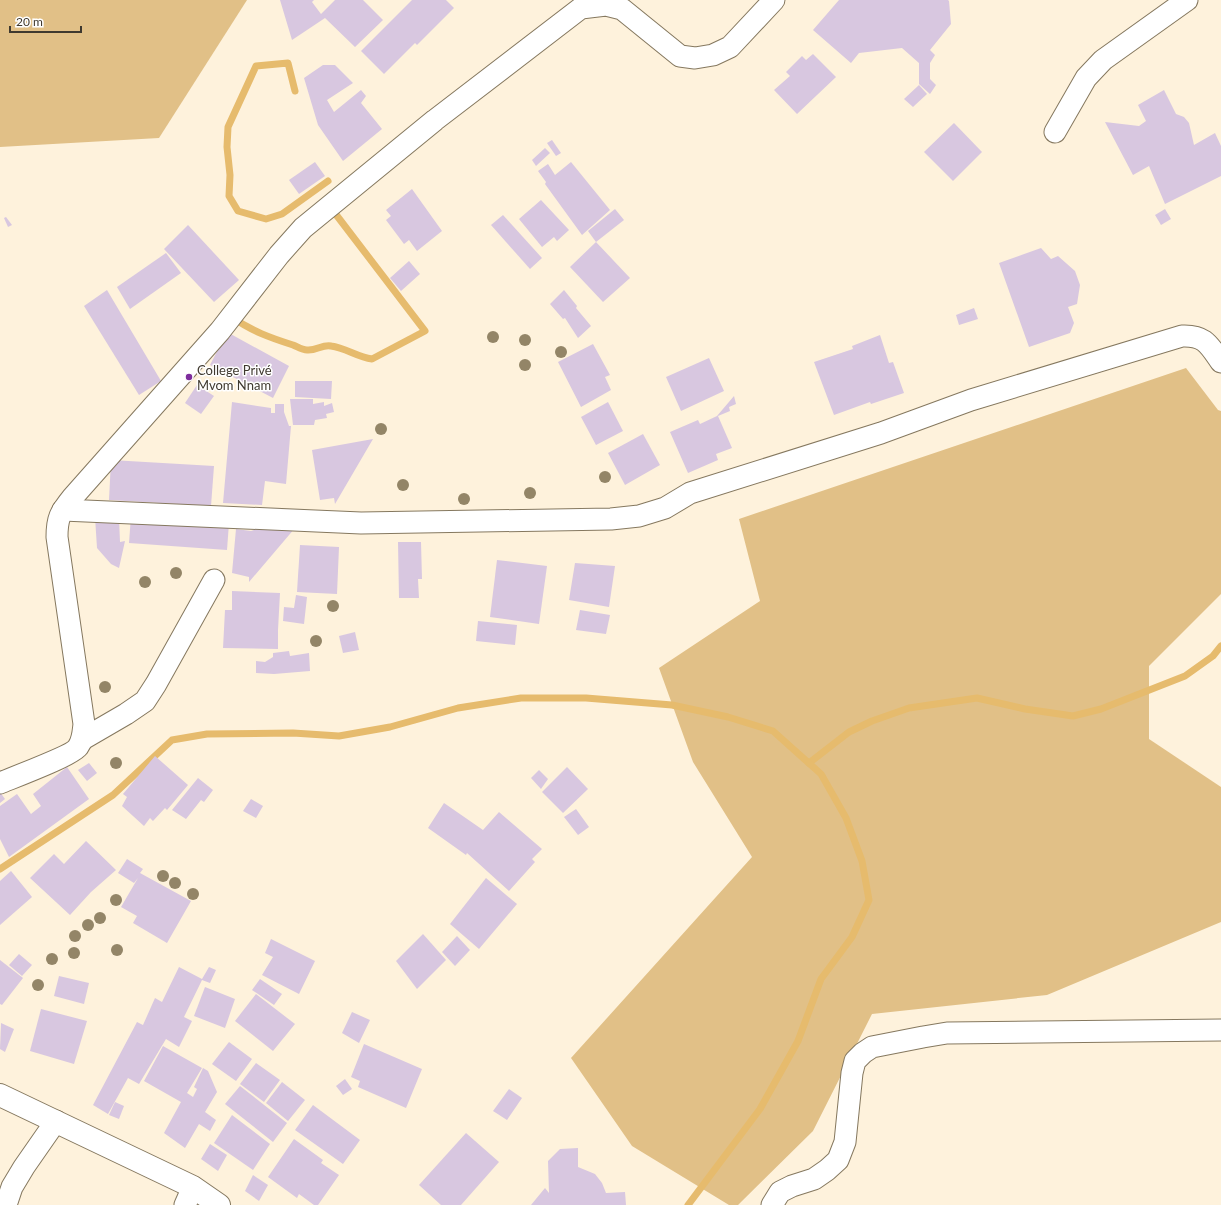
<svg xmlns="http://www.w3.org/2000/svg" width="1221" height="1205" font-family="Lato,sans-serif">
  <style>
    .green { fill: #e1c087 }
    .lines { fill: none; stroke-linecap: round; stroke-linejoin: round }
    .stream { stroke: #e6bb6d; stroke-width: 7 }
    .building { fill: #d8c7e0 }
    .minor-casing { stroke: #85785f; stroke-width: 23 }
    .tertiary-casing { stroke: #85785f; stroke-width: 24 }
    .minor { stroke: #fff; stroke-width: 21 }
    .tertiary { stroke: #fff; stroke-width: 22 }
    .tree { fill: #938567 }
    .poi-dot { fill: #7e2d9d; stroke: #fff; stroke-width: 1.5 }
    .labels { text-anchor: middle; stroke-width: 3; stroke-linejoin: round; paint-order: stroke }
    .poi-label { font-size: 13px; fill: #3f392f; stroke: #fff; text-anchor: start }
  </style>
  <rect width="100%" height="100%" fill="#fef2dc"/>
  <!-- green -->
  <g class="green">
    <polygon points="0,0 247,0 159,138 0,147"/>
    <polygon points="1186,368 1218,410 1221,411 1221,594 1149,666 1149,739 1221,787 1221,922 1047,995 872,1014 813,1131 738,1205 729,1205 632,1146 571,1058 752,857 693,762 659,668 760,601 739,519"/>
  </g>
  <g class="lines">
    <!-- stream -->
    <g class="stream">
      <polyline points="295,91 288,63 256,66 228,127 227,147 230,175 229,196 238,211 266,219 282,214 328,181"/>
      <path d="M232,317C251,331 271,338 293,345C298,347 302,350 307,350C316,351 323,344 331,346C346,348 357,357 372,359L425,331L331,208"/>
      <polyline points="809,763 849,732 872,721 909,708 977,698 1025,709 1073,716 1101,709 1185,676 1213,656 1221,646"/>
      <polyline points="0,869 113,795 172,740 207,734 293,733 339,736 390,727 458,708 521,698 586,698 672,705 728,717 773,731 821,774 846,818 862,861 869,900 852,937 821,979 798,1041 760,1109 688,1205"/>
    </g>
  </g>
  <!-- building -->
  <g class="building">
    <polygon points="280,0 314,0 312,2 321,14 335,0 363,0 383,20 355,47 325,18 292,40"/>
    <polygon points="412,0 446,0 454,8 417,45 415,43 384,74 361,51"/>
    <polygon points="839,0 948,0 949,1 951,24 930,50 935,55 930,63 930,79 936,85 930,94 919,84 919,63 902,48 859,53 851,63 813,30"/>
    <polygon points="813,54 836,77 797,114 774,90 790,76 786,72 802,56 806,60"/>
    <polygon points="323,65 335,65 353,83 327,100 334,112 361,90 366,96 361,103 382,129 343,161 318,125 304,78"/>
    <polygon points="919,85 927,94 913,107 904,99"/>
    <polygon points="1164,90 1176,114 1184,117 1189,123 1194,145 1215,133 1221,146 1221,176 1165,204 1149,166 1133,175 1105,122 1139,126 1146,121 1138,105"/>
    <polygon points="954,123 982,152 953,181 924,152"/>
    <polygon points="552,140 561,153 556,156 547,143"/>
    <polygon points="545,148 550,153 536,166 532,160"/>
    <polygon points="315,162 325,176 299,194 289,180"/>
    <polygon points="571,162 610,210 582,235 545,184 546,182 538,171 548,164 555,175"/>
    <polygon points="412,189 442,231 417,251 409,240 404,244 386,220 391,216 386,210"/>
    <polygon points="541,200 569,230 557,241 554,237 542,247 519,219"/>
    <polygon points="615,209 624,220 596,242 588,231"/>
    <polygon points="1165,209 1171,219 1161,225 1155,215"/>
    <polygon points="503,215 542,258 530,269 491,225"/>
    <polygon points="6,217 12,225 8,227 4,218"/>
    <polygon points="188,225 239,280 214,302 164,249"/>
    <polygon points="596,242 630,278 603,302 570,267"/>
    <polygon points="1041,248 1051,259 1058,256 1075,271 1080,285 1077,304 1068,307 1074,323 1070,333 1029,347 999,263"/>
    <polygon points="166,253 181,273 130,309 117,287"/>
    <polygon points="409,261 420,274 401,291 390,278"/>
    <polygon points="107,290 161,381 139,395 84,306"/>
    <polygon points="564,290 577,306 576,308 591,326 578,338 565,318 563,319 550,304"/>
    <polygon points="974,308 978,319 959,325 956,315"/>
    <polygon points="227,332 289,366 273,398 210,365"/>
    <polygon points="880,335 889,363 893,362 904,393 871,404 870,402 834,415 814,362 853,349 852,346"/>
    <polygon points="593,344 610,375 605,377 611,390 581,407 558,362"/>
    <polygon points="709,358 724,391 681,411 666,377"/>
    <polygon points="295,381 332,381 331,399 295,397"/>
    <polygon points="197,385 214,396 201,414 185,403"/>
    <polygon points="734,396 736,404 729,407 730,411 718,416 732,448 716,454 718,460 688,473 670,432 698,420 700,424 717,416"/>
    <polygon points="290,399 313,399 313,404 324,402 324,406 332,403 334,412 326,414 327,418 315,420 314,425 293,425"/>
    <polygon points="232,402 271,408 271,413 275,413 275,404 284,404 284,412 289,426 291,426 286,484 265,481 262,505 223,503"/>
    <polygon points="608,402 623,431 596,445 581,417"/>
    <polygon points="643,434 660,465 625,485 608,453"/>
    <polygon points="373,439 335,504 334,498 320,500 312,450"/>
    <polygon points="111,460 214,466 211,506 109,500"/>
    <polygon points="131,516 229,523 227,550 129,543"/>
    <polygon points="95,517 119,518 120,542 125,541 119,568 111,564 97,548"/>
    <polygon points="255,524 295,528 249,582 249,577 232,573 236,529 251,531 254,530"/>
    <polygon points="398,542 421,542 422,579 418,579 419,598 399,598"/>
    <polygon points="300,545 339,547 337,594 297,592"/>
    <polygon points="497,560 547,566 539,624 490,617"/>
    <polygon points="575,563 615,566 609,607 569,600"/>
    <polygon points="232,591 280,593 278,630 278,649 223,648 225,610 232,610"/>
    <polygon points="296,595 307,597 304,624 283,621 284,607 294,608"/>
    <polygon points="580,610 610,615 606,634 576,630"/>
    <polygon points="478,621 517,625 515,645 476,641"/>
    <polygon points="355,632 359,650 343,653 339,636"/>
    <polygon points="289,651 290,656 309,653 310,671 274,674 256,673 256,661 265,662 273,657 273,653"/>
    <polygon points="155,756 188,785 167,810 165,808 153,821 150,818 144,826 122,806 127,797 123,794"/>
    <polygon points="89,763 97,773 87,781 78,770"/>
    <polygon points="67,767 89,799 9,857 0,839 0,806 17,794 31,814 41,806 33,794"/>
    <polygon points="567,767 588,789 563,813 542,792"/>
    <polygon points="539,770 548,779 541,789 531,778"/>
    <polygon points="198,778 213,790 204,802 201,800 186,819 172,810"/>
    <polygon points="0,792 5,799 0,803"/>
    <polygon points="251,799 263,806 256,818 243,811"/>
    <polygon points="444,803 483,830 499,812 542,849 532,859 535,862 509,891 467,853 466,855 428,828"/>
    <polygon points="576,809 589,827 578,835 564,817"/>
    <polygon points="86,841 116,870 91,892 70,915 30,878 54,854 64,864"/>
    <polygon points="127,859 143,869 140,873 191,901 167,943 133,923 137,916 121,907 138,878 134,883 118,873"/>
    <polygon points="11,871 32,897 0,925 0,881"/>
    <polygon points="486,878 517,904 479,949 450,924"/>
    <polygon points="423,934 446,960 417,989 396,961"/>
    <polygon points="457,936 470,950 455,966 442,952"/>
    <polygon points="271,939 315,961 299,994 262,975 273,957 265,953"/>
    <polygon points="19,954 32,965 22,976 9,965"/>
    <polygon points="0,960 23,978 2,1005 0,1004"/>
    <polygon points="179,967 202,979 209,967 216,970 210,983 202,980 184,1017 192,1021 179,1047 166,1039 139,1084 128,1078 108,1114 93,1105 137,1022 143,1025 155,998 162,1002"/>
    <polygon points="59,976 89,983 84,1004 54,996"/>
    <polygon points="260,979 282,994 274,1005 252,990"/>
    <polygon points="205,987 235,999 225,1028 194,1016"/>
    <polygon points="256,994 295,1024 273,1051 235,1021"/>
    <polygon points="41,1009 87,1021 74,1064 30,1051"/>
    <polygon points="352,1012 370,1020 359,1043 342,1033"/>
    <polygon points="1,1023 14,1029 5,1052 0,1049"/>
    <polygon points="229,1042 252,1059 236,1081 212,1064"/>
    <polygon points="364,1044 422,1069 406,1108 358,1087 360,1081 351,1077"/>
    <polygon points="163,1046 202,1068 187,1093 193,1097 197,1089 194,1087 203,1068 208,1071 217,1092 205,1112 216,1120 210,1131 199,1124 185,1148 164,1133 181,1102 144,1081"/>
    <polygon points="256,1063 280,1080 264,1102 240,1084"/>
    <polygon points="345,1079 352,1089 343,1095 336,1086"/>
    <polygon points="282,1082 305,1100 288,1121 266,1103"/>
    <polygon points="240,1086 287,1123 273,1142 225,1104"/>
    <polygon points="509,1089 522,1098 507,1120 493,1111"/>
    <polygon points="115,1102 124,1106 119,1119 109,1115"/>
    <polygon points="313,1105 360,1140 343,1164 295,1130"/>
    <polygon points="232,1115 270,1144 253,1170 214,1143"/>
    <polygon points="466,1133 499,1162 461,1205 441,1205 419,1185"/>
    <polygon points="294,1139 323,1160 321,1163 339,1175 318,1205 314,1205 299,1194 297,1198 268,1177"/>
    <polygon points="210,1144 227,1155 218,1171 201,1159"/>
    <polygon points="578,1148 578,1167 595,1174 602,1183 606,1193 625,1192 626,1205 531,1205 545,1188 549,1193 548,1161 560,1149"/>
    <polygon points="253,1175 268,1185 259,1201 245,1191"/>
  </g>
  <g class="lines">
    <!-- minor casing -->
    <g class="minor-casing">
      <g id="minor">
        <polyline points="1055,132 1086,78 1103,60 1187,0"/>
        <path d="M63,510L361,523L611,519L639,516L665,508L690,493L881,433L971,400L1182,336C1205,335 1209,345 1221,362"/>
        <polyline points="83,739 126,714 145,701 156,684 214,580"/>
        <path d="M0,783C12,778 73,755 78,747C83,740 83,732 84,724L57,537C57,518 60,513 72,498L220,331L279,255L303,228L435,120L581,8L606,5L622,9L680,56L695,58L713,55L730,47L774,0"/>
        <polyline points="6,1205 12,1187 24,1167 56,1121"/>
        <polyline points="185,1205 193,1187"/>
        <polyline points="772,1205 780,1192 792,1186 814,1179 827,1170 838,1160 845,1142 852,1073 855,1061 863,1053 872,1047 923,1037 947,1033 1221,1030"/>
      </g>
    </g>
    <!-- tertiary casing -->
    <g class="tertiary-casing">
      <polyline id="tertiary" points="0,1095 193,1187 219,1205"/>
    </g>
    <!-- minor -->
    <use href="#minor" class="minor"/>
    <!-- tertiary -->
    <use href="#tertiary" class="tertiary"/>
  </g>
  <!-- trees -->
  <g class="tree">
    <circle cx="493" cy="337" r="6"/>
    <circle cx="525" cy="340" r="6"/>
    <circle cx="561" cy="352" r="6"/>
    <circle cx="525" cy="365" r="6"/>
    <circle cx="381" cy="429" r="6"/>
    <circle cx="605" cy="477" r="6"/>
    <circle cx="403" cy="485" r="6"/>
    <circle cx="530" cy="493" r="6"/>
    <circle cx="464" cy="499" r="6"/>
    <circle cx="176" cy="573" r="6"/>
    <circle cx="145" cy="582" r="6"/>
    <circle cx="333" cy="606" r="6"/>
    <circle cx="316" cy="641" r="6"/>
    <circle cx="105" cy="687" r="6"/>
    <circle cx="116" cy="763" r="6"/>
    <circle cx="163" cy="876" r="6"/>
    <circle cx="175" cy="883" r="6"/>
    <circle cx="193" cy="894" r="6"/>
    <circle cx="116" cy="900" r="6"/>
    <circle cx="100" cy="918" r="6"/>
    <circle cx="88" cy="925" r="6"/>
    <circle cx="75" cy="936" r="6"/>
    <circle cx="117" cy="950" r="6"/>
    <circle cx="74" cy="953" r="6"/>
    <circle cx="52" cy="959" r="6"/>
    <circle cx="38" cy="985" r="6"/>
  </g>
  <!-- markers -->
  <circle class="poi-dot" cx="189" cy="377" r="4"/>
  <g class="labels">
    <!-- poi labels -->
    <g class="poi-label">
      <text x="197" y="375">College Privé<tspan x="197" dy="15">Mvom Nnam</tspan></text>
    </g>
  </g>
  <!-- scale -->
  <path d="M10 26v6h71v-6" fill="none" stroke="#3f392f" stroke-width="2"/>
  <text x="16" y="26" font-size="12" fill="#3f392f" stroke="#ffffff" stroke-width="3" paint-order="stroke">20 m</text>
</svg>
